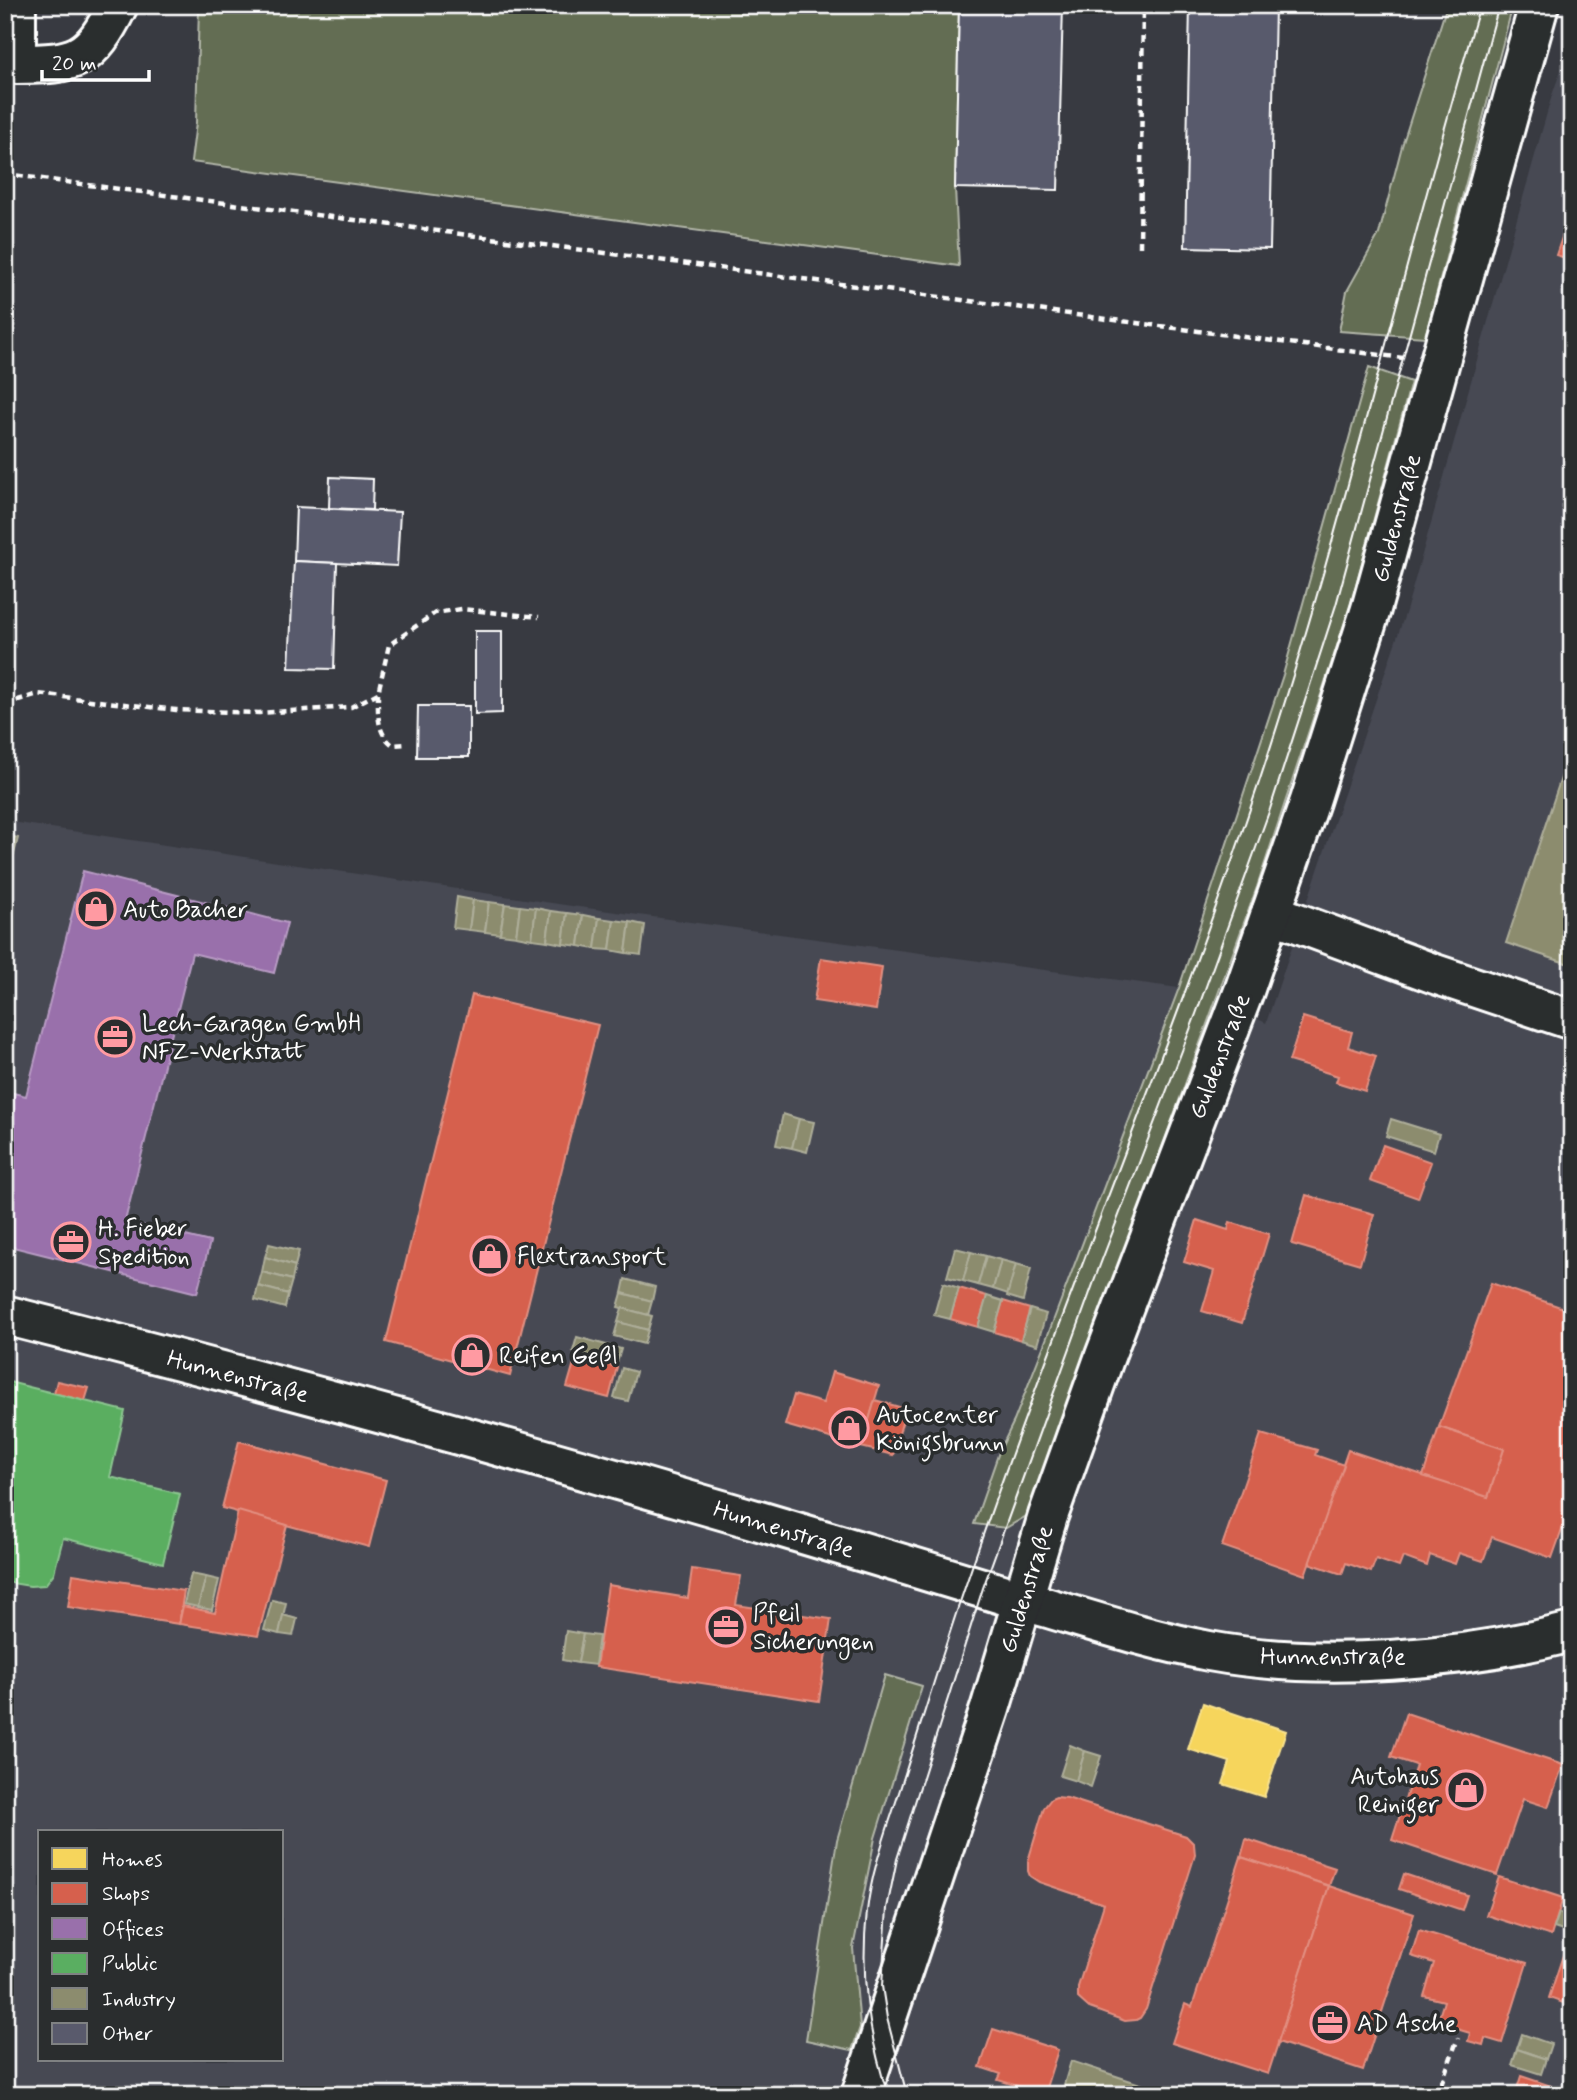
<svg xmlns="http://www.w3.org/2000/svg" width="1577" height="2100" font-family="Mynerve,sans-serif">
  <style>
    .built { fill: #464852; fill-rule: evenodd }
    .green { fill: #646d53; stroke: #b2b6a9; stroke-width: 2 }
    .homes { fill: #f6d55c; stroke: #f9e28d; stroke-width: 2 }
    .shops { fill: #d6604d; stroke: #e29082; stroke-width: 2 }
    .offices { fill: #9970ab; stroke: #b89bc4; stroke-width: 2 }
    .public { fill: #5aae61; stroke: #8cc690; stroke-width: 2 }
    .industry { fill: #8c8c6e; stroke: #aeae9a; stroke-width: 2 }
    .building { fill: #595a6c; stroke: #fff; stroke-width: 2 }
    .lines { fill: none; stroke-linecap: round; stroke-linejoin: round }
    .minor-casing { stroke: #fff; stroke-width: 44 }
    .path { stroke: #fff; stroke-width: 4.5; stroke-dasharray: 7 5; stroke-linecap: butt }
    .minor { stroke: #2a2d2e; stroke-width: 38 }
    .tram { stroke: #fff; stroke-width: 2 }
    .labels { text-anchor: middle; stroke-width: 7; stroke-linejoin: round; paint-order: stroke }
    .street-label { font-size: 24px; fill: #fff; stroke: #2a2d2e }
    .poi-label { font-size: 24px; fill: #fff; stroke: #2a2d2e; text-anchor: start }
  </style>
  <rect width="100%" height="100%" fill="#383a41"/>
  <filter id="ink" filterUnits="userSpaceOnUse"><feTurbulence type="fractalNoise" baseFrequency=".0143" numOctaves="2"/><feDisplacementMap in="SourceGraphic" scale="14" xChannelSelector="R" yChannelSelector="G"/><feConvolveMatrix kernelMatrix="1 2 1 2 8 2 1 2 1" color-interpolation-filters="sRGB"/></filter>
  <g filter="url(#ink)">
    <!-- built -->
    <path class="built" d="M1572,39V2095H5V821L572,906L1179,988L1215,997L1266,1023L1406,611L1552,95ZM40,1832H282V2060H40Z"/>
    <!-- green -->
    <g class="green">
      <polygon points="199,5 959,5 955,188 959,266 191,162 196,123"/>
      <polygon points="1447,5 1513,5 1425,337 1339,331 1347,291 1379,234 1402,146"/>
      <polygon points="1369,367 1411,382 1350,607 1257,887 1028,1515 1006,1528 974,1524 999,1452 1014,1421 1049,1332 1179,988 1283,675"/>
      <polygon points="885,1675 922,1686 875,1838 853,1948 860,2027 852,2050 806,2040 837,1840"/>
    </g>
    <!-- homes -->
    <polygon class="homes" points="1203,1703 1286,1731 1264,1797 1223,1784 1230,1762 1188,1749"/>
    <!-- shops -->
    <g class="shops">
      <polygon points="1572,208 1572,260 1556,255"/>
      <polygon points="821,958 882,967 876,1010 814,1001"/>
      <polygon points="472,995 598,1025 510,1376 386,1342"/>
      <polygon points="1303,1017 1352,1032 1348,1047 1376,1056 1365,1091 1336,1082 1338,1076 1289,1061"/>
      <polygon points="1383,1145 1431,1162 1418,1198 1370,1181"/>
      <polygon points="1306,1195 1374,1214 1360,1264 1292,1244"/>
      <polygon points="1197,1220 1228,1230 1230,1222 1269,1234 1242,1323 1202,1311 1214,1271 1184,1262"/>
      <polygon points="1491,1283 1572,1311 1572,1502 1552,1558 1492,1537 1483,1561 1459,1553 1455,1564 1430,1555 1427,1566 1403,1557 1399,1567 1376,1559 1371,1572 1346,1563 1342,1574 1309,1563 1348,1450 1488,1497 1504,1449 1439,1427"/>
      <polygon points="959,1288 987,1296 978,1327 950,1319"/>
      <polygon points="1003,1301 1030,1309 1021,1340 994,1332"/>
      <polygon points="576,1356 617,1367 609,1398 567,1387"/>
      <polygon points="832,1372 879,1386 861,1447 785,1425 794,1395 823,1403"/>
      <polygon points="57,1381 89,1388 85,1401 54,1393"/>
      <polygon points="875,1400 906,1409 893,1455 861,1447"/>
      <polygon points="1439,1427 1504,1449 1488,1497 1423,1476"/>
      <polygon points="1261,1434 1317,1450 1315,1455 1344,1465 1305,1575 1222,1546"/>
      <polygon points="239,1441 386,1480 369,1547 222,1508"/>
      <polygon points="238,1511 287,1525 258,1636 179,1624 183,1606 215,1613"/>
      <polygon points="692,1569 741,1576 736,1605 831,1619 819,1701 596,1667 608,1585 688,1598"/>
      <polygon points="73,1574 184,1591 179,1624 68,1607"/>
      <polygon points="1406,1713 1563,1765 1548,1807 1523,1799 1497,1875 1392,1840 1416,1765 1391,1757"/>
      <polygon points="1056,1797 1067,1798 1186,1836 1194,1844 1195,1855 1146,2009 1140,2018 1136,2020 1125,2021 1089,2008 1078,1998 1078,1987 1104,1904 1039,1882 1030,1876 1028,1871 1028,1861 1044,1808 1051,1799"/>
      <polygon points="1246,1839 1335,1868 1329,1886 1241,1857"/>
      <polygon points="1241,1857 1329,1886 1268,2074 1172,2043 1185,2004 1192,2007"/>
      <polygon points="1404,1874 1467,1895 1462,1910 1399,1889"/>
      <polygon points="1499,1877 1563,1898 1551,1936 1486,1915"/>
      <polygon points="1329,1886 1414,1914 1363,2070 1278,2042"/>
      <polygon points="1419,1930 1527,1963 1502,2043 1485,2038 1483,2045 1468,2041 1470,2033 1437,2023 1444,2001 1424,1996 1434,1963 1411,1956"/>
      <polygon points="1566,1946 1572,1948 1572,2006 1549,1998"/>
      <polygon points="993,2029 1058,2050 1044,2094 998,2080 1001,2074 980,2067"/>
      <polygon points="1521,2076 1572,2093 1572,2095 1515,2095"/>
    </g>
    <!-- offices -->
    <polygon class="offices" points="83,871 287,923 274,973 192,953 125,1221 210,1242 197,1293 5,1245 5,1091 26,1096"/>
    <!-- public -->
    <polygon class="public" points="5,1381 125,1411 110,1477 180,1494 163,1563 63,1538 54,1573 45,1585 30,1586 5,1582"/>
    <!-- industry -->
    <g class="industry">
      <polygon points="1572,745 1572,965 1506,943"/>
      <polygon points="5,835 18,838 14,854 5,852"/>
      <polygon points="457,897 473,900 469,930 453,928"/>
      <polygon points="473,900 489,902 485,932 469,930"/>
      <polygon points="489,902 505,904 500,934 485,932"/>
      <polygon points="505,904 520,906 516,936 500,934"/>
      <polygon points="520,906 536,908 532,939 516,936"/>
      <polygon points="536,908 551,911 547,941 532,939"/>
      <polygon points="551,911 567,913 563,944 547,941"/>
      <polygon points="567,913 583,915 579,946 563,944"/>
      <polygon points="583,915 599,918 595,949 579,946"/>
      <polygon points="599,918 614,920 610,950 595,949"/>
      <polygon points="614,920 630,922 626,953 610,950"/>
      <polygon points="630,922 645,925 641,955 626,953"/>
      <polygon points="783,1114 799,1119 792,1148 776,1145"/>
      <polygon points="799,1119 814,1122 807,1152 792,1148"/>
      <polygon points="1391,1119 1439,1134 1434,1151 1386,1136"/>
      <polygon points="269,1244 299,1251 295,1266 265,1257"/>
      <polygon points="955,1248 971,1252 963,1281 947,1277"/>
      <polygon points="971,1252 986,1256 978,1285 963,1281"/>
      <polygon points="986,1256 1001,1260 993,1289 978,1285"/>
      <polygon points="265,1257 295,1266 292,1280 262,1272"/>
      <polygon points="1001,1260 1016,1264 1008,1294 993,1289"/>
      <polygon points="1016,1264 1031,1268 1023,1301 1007,1296"/>
      <polygon points="262,1272 292,1280 288,1294 258,1286"/>
      <polygon points="625,1279 655,1287 652,1301 622,1293"/>
      <polygon points="943,1283 959,1288 950,1319 934,1315"/>
      <polygon points="258,1286 288,1294 285,1308 255,1300"/>
      <polygon points="622,1293 652,1301 648,1315 618,1307"/>
      <polygon points="987,1296 1003,1301 994,1332 978,1327"/>
      <polygon points="622,1308 652,1316 648,1330 618,1322"/>
      <polygon points="1030,1309 1046,1314 1037,1345 1021,1340"/>
      <polygon points="618,1322 648,1330 644,1344 614,1336"/>
      <polygon points="577,1337 621,1349 617,1363 573,1351"/>
      <polygon points="622,1368 636,1372 628,1401 614,1398"/>
      <polygon points="191,1574 206,1577 198,1607 184,1604"/>
      <polygon points="206,1577 219,1580 212,1610 198,1607"/>
      <polygon points="272,1600 286,1603 279,1634 264,1630"/>
      <polygon points="283,1615 297,1619 293,1636 279,1634"/>
      <polygon points="566,1631 583,1634 578,1663 562,1660"/>
      <polygon points="583,1634 599,1636 595,1665 578,1663"/>
      <polygon points="1070,1745 1085,1751 1076,1781 1060,1776"/>
      <polygon points="1085,1751 1101,1756 1091,1787 1076,1781"/>
      <polygon points="1559,1913 1572,1917 1572,1934 1554,1928"/>
      <polygon points="1522,2034 1551,2044 1546,2059 1517,2049"/>
      <polygon points="1517,2049 1546,2059 1541,2074 1512,2065"/>
      <polygon points="1071,2061 1155,2089 1153,2095 1061,2095"/>
    </g>
    <!-- building -->
    <g class="building">
      <polygon points="959,5 1063,5 1058,190 955,188"/>
      <polygon points="1190,5 1275,5 1270,249 1185,247"/>
      <polygon points="330,477 373,479 372,510 329,508"/>
      <polygon points="296,507 400,512 397,566 294,561"/>
      <polygon points="294,561 337,563 334,669 289,668"/>
      <polygon points="475,631 502,631 502,713 475,714"/>
      <polygon points="418,706 469,706 469,757 417,757"/>
    </g>
    <g class="lines">
      <!-- minor casing -->
      <g class="minor-casing">
        <g id="minor">
          <path d="M16,5V64C77,64 90,61 118,5"/>
          <polyline points="1271,913 1435,974 1572,1020"/>
          <path d="M5,1315C234,1373 461,1434 687,1500C799,1532 910,1566 1021,1600C1084,1618 1145,1639 1209,1651C1323,1672 1460,1660 1572,1632"/>
          <polyline points="861,2095 990,1709 1048,1516 1105,1356 1244,991 1310,801 1371,609 1539,5"/>
        </g>
      </g>
      <!-- path -->
      <g class="path">
        <polyline points="5,174 1403,358"/>
        <polyline points="1140,247 1143,5"/>
        <path d="M378,693C378,712 376,733 393,745L407,744"/>
        <polyline points="5,704 38,694 176,710 259,713 351,707 378,693 389,645 435,613 462,609 539,617"/>
        <polyline points="1437,2095 1458,2038"/>
      </g>
      <!-- minor -->
      <use href="#minor" class="minor"/>
      <!-- tram -->
      <g class="tram">
        <path d="M888,2095C868,2033 860,1976 867,1911C872,1867 889,1825 902,1783C921,1724 939,1664 959,1605C1049,1337 1159,1077 1250,809C1340,545 1400,273 1480,5"/>
        <polyline points="907,2095 887,2018 882,1986 887,1908 897,1859 983,1588 1100,1265 1196,1014 1270,809 1336,605 1499,5"/>
      </g>
    </g>
  </g>
  <!-- icons -->
  <defs>
    <g id="shop-ring" transform="scale(2.0125)"><circle r="9.5" fill="#2a2d2e" stroke="#ff9aa2" stroke-width="1.5"/><path d="M-5-2.5h2.3a2.7 3.5 0 0 1 5.4 0H5L5.5 6h-11ZM-1.5-2.5h3a1.5 2.3 0 0 0-3 0Z" fill="#ff9aa2"/></g>
    <g id="office-ring" transform="scale(2.0125)"><circle r="9.5" fill="#2a2d2e" stroke="#ff9aa2" stroke-width="1.5"/><path d="M-6-3h4V-5.5h4V-3h4V5H-6ZM-1-4.5V-3h2v-1.5ZM-6 0V1H6V0Z" fill="#ff9aa2"/></g>
  </defs>
  <g fill-rule="evenodd">
    <use href="#shop-ring" x="96" y="909"/>
    <use href="#office-ring" x="115" y="1037"/>
    <use href="#office-ring" x="71" y="1242"/>
    <use href="#shop-ring" x="490" y="1256"/>
    <use href="#shop-ring" x="472" y="1355"/>
    <use href="#shop-ring" x="849" y="1428"/>
    <use href="#office-ring" x="726" y="1627"/>
    <use href="#shop-ring" x="1466" y="1790"/>
    <use href="#office-ring" x="1330" y="2023"/>
  </g>
  <g class="labels">
    <!-- street labels -->
    <g class="street-label">
      <text transform="translate(1396 518) rotate(-75)" y="8">Guldenstraße</text>
      <text transform="translate(1219 1056) rotate(-69)" y="8">Guldenstraße</text>
      <text transform="translate(238 1376) rotate(15)" y="8">Hunnenstraße</text>
      <text transform="translate(784 1529) rotate(17)" y="8">Hunnenstraße</text>
      <text transform="translate(1026 1589) rotate(-73)" y="8">Guldenstraße</text>
      <text x="1333" y="1664">Hunnenstraße</text>
    </g>
    <!-- poi labels -->
    <g class="poi-label">
      <text x="123" y="917">Auto Bacher</text>
      <text x="142" y="1031">Lech-Garagen GmbH<tspan x="142" dy="28">NFZ-Werkstatt</tspan></text>
      <text x="98" y="1236">H. Fieber<tspan x="98" dy="28">Spedition</tspan></text>
      <text x="517" y="1264">Flextransport</text>
      <text x="499" y="1363">Reifen Geßl</text>
      <text x="876" y="1422">Autocenter<tspan x="876" dy="28">Königsbrunn</tspan></text>
      <text x="753" y="1621">Pfeil<tspan x="753" dy="28">Sicherungen</tspan></text>
      <text x="1439" y="1784" text-anchor="end">Autohaus<tspan x="1439" dy="28">Reiniger</tspan></text>
      <text x="1357" y="2031">AD Asche</text>
    </g>
  </g>
  <!-- margin -->
  <rect width="1577" height="2100" fill="none" stroke="#2a2d2e" stroke-width="28"/>
  <rect x="14" y="14" width="1549" height="2072" fill="none" stroke="#fff" stroke-width="2.5" filter="url(#ink)"/>
  <!-- legend -->
  <rect x="38" y="1830" width="245" height="231" fill="#2a2d2e" stroke="#7f8182" stroke-width="2"/>
  <rect x="52" y="1848" width="35" height="21" fill="#f6d55c" stroke="#7f8182" stroke-width="2"/>
  <text x="102" y="1866" font-size="21" fill="#ffffff">Homes</text>
  <rect x="52" y="1883" width="35" height="21" fill="#d6604d" stroke="#7f8182" stroke-width="2"/>
  <text x="102" y="1900" font-size="21" fill="#ffffff">Shops</text>
  <rect x="52" y="1918" width="35" height="21" fill="#9970ab" stroke="#7f8182" stroke-width="2"/>
  <text x="102" y="1936" font-size="21" fill="#ffffff">Offices</text>
  <rect x="52" y="1953" width="35" height="21" fill="#5aae61" stroke="#7f8182" stroke-width="2"/>
  <text x="102" y="1970" font-size="21" fill="#ffffff">Public</text>
  <rect x="52" y="1988" width="35" height="21" fill="#8c8c6e" stroke="#7f8182" stroke-width="2"/>
  <text x="102" y="2006" font-size="21" fill="#ffffff">Industry</text>
  <rect x="52" y="2023" width="35" height="21" fill="#595a6c" stroke="#7f8182" stroke-width="2"/>
  <text x="102" y="2040" font-size="21" fill="#ffffff">Other</text>
  <!-- scale -->
  <path d="M42 70v10h107v-10" fill="none" stroke="#ffffff" stroke-width="3.5"/>
  <text x="52" y="70" font-size="21" fill="#ffffff" stroke="#2a2d2e" stroke-width="5" paint-order="stroke">20 m</text>
</svg>
